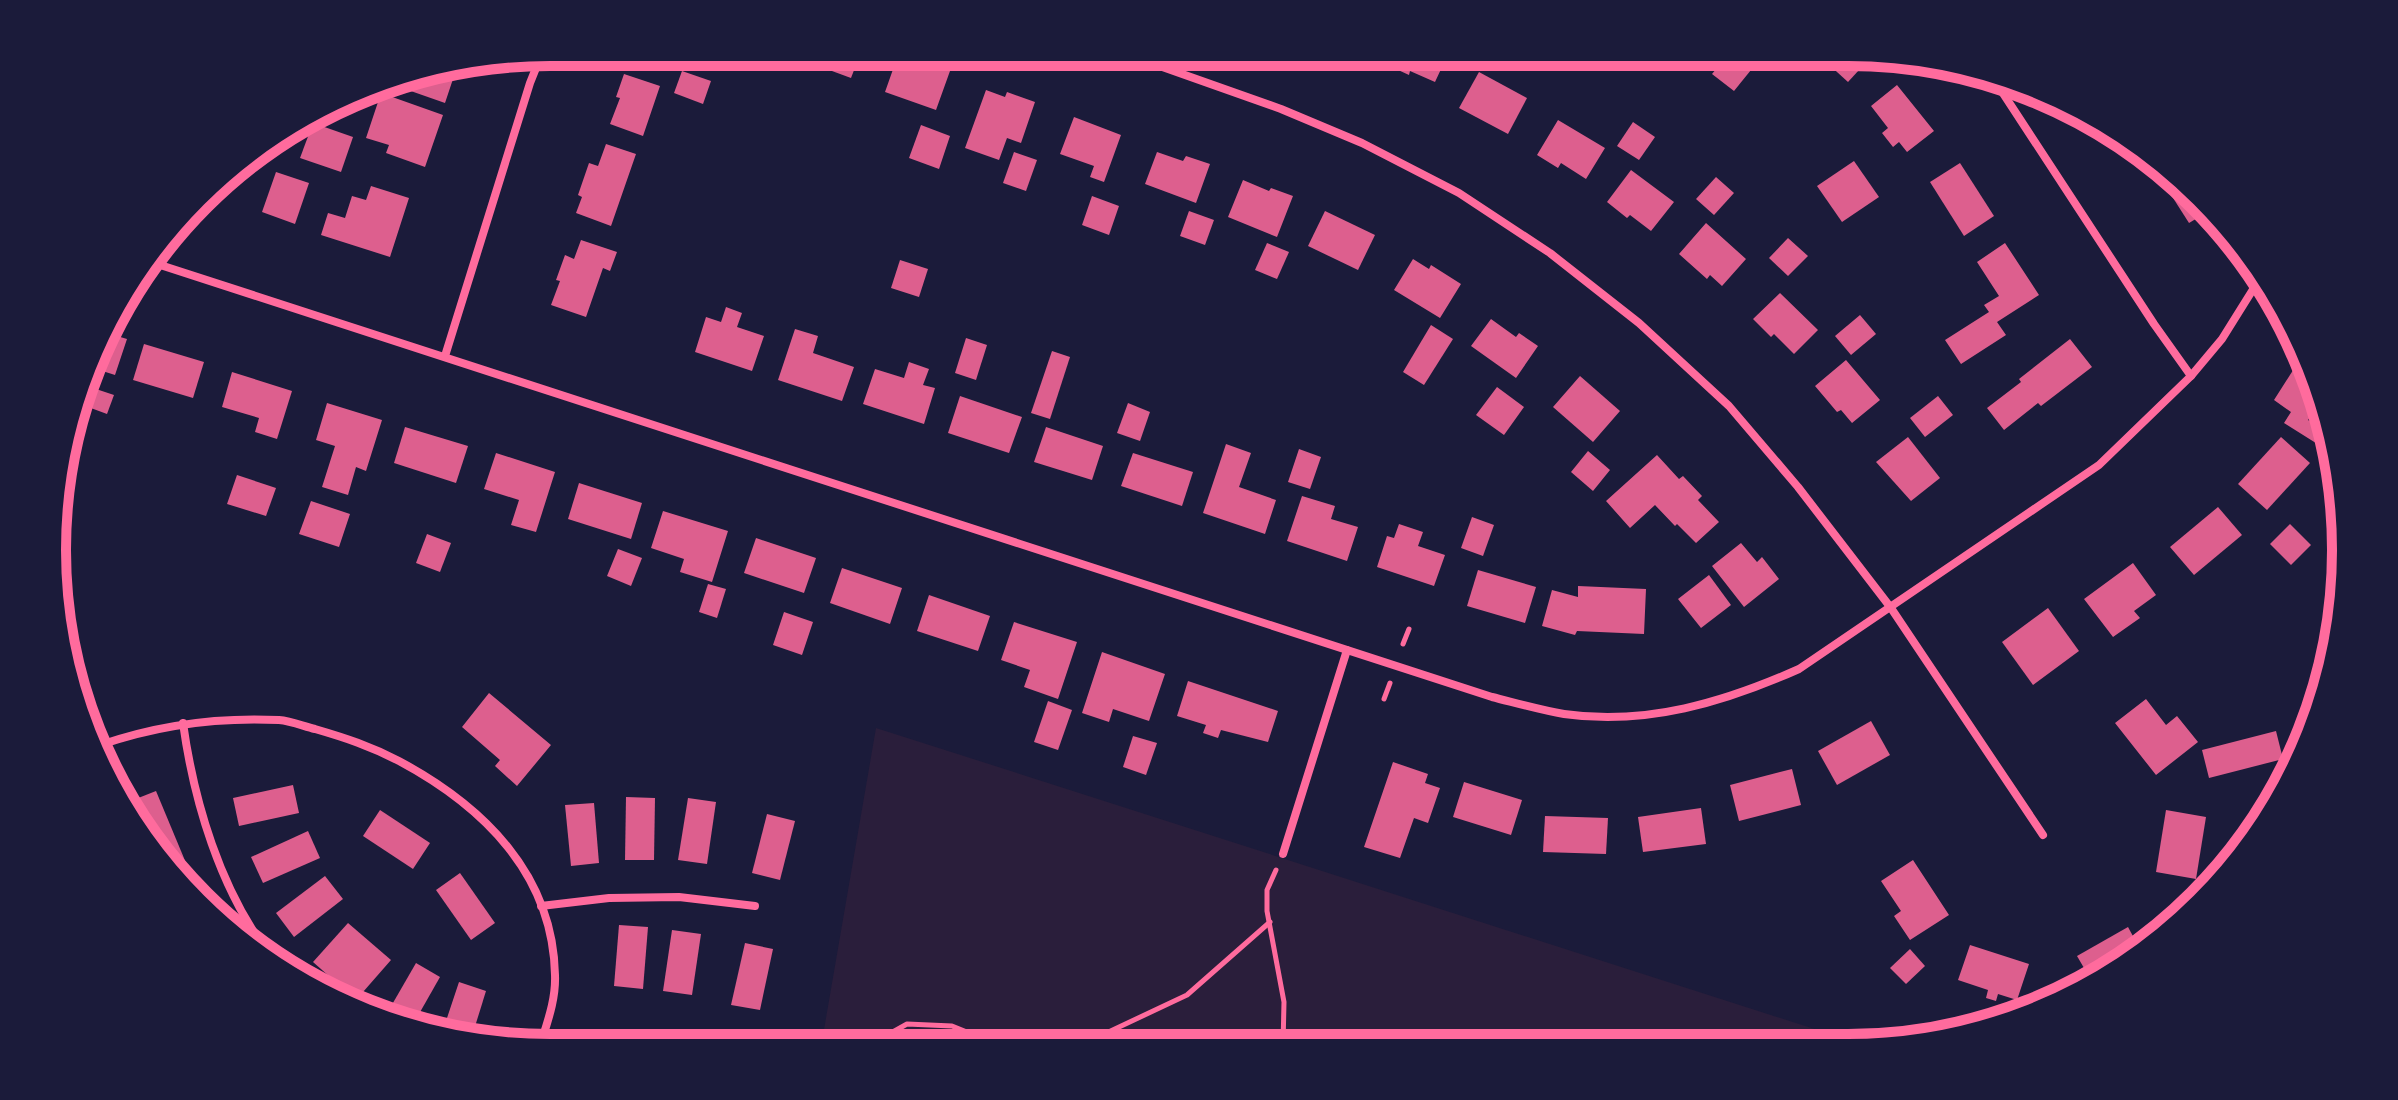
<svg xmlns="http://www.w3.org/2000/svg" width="2398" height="1100" font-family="'Alegreya Sans',sans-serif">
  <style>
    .green { fill: #2a1e3b }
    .building { fill: #dd5f8e }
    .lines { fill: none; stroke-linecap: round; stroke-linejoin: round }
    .path { stroke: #ff6b9d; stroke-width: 5 }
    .minor { stroke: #ff6b9d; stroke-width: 8 }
    .rim { fill: none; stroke: #ff6b9d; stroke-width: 10 }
  </style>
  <rect width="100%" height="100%" fill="#1b1b3a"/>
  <!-- green -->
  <polygon class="green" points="876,728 1014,772 1861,1044 821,1047"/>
  <!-- building -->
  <g class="building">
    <polygon points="805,52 861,52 851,78 802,60"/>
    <polygon points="1391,52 1449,52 1435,82 1410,71 1409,75 1385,64"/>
    <polygon points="1730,52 1738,52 1755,65 1734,91 1712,74"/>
    <polygon points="1815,52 1848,52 1871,57 1848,82"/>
    <polygon points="897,58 923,68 925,62 950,71 936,110 885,92"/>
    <polygon points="457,67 445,103 405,89 410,75"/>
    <polygon points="682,71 711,81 703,104 674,93"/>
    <polygon points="1479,72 1527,98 1508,134 1459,108"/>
    <polygon points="624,74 660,86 643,136 610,124 620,98 616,97"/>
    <polygon points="1897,85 1934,131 1907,152 1899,142 1893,147 1882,133 1888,128 1871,106"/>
    <polygon points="986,90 1005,97 1007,92 1035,102 1021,143 1007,138 999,160 965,148"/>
    <polygon points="381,93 443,115 425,167 386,153 389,145 366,138"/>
    <polygon points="1074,117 1121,135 1104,182 1090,177 1094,166 1060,154"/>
    <polygon points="1558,120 1605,148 1586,179 1561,163 1558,168 1537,155"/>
    <polygon points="1633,122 1655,137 1639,160 1617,146"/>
    <polygon points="313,123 353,137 341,172 300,158"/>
    <polygon points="921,125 950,136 939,169 909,158"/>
    <polygon points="606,144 636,154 611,226 576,213 582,197 578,195 589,163 598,166"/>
    <polygon points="1014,152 1037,160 1026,191 1003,183"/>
    <polygon points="1157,152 1183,161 1186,156 1210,164 1196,203 1145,184"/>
    <polygon points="1854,161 1879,197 1842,222 1817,186"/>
    <polygon points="1960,163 1994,216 1964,236 1930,182"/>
    <polygon points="239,166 229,194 212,188 222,175"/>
    <polygon points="1631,170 1674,202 1651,231 1630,215 1627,218 1607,202"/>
    <polygon points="276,172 309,183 295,224 262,212"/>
    <polygon points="2163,173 2200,198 2209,211 2189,223 2159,176"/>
    <polygon points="1716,177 1734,193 1714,215 1696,199"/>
    <polygon points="1243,180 1269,191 1271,188 1293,196 1277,237 1228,217"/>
    <polygon points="371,186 409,198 390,257 321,235 328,213 345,218 352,196 366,200"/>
    <polygon points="1092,196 1119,206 1109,235 1082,225"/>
    <polygon points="1189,211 1214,220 1205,245 1180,236"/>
    <polygon points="1325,211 1375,235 1358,270 1308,246"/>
    <polygon points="1706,223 1746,259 1722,286 1710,275 1707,279 1679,254"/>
    <polygon points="1788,238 1808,256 1788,276 1769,258"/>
    <polygon points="581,240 617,252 610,271 603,268 586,317 551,305 560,281 556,280 565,255 574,259"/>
    <polygon points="1267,243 1289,252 1277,279 1255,270"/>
    <polygon points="2005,243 2039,295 1997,322 2006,335 1961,364 1945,340 1989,312 1984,305 1999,296 1977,262"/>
    <polygon points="1413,259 1429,269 1431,265 1461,284 1440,318 1394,290"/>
    <polygon points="900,260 928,269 919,297 891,288"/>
    <polygon points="1780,293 1818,330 1794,354 1774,334 1771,337 1753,319"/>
    <polygon points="726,307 742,313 737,327 764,336 752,371 695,352 706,317 721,322"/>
    <polygon points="1860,315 1876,334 1851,355 1835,336"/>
    <polygon points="1491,319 1516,337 1519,333 1538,346 1516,378 1471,346"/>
    <polygon points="1431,325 1453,339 1424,385 1403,372"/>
    <polygon points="795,329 818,336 813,353 854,367 842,401 778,380"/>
    <polygon points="107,333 127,339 115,375 93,368"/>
    <polygon points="966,338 987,345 976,380 955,373"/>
    <polygon points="2070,339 2092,367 2041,406 2038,403 2004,430 1987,408 2021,382 2019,379"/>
    <polygon points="144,344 204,362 193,398 133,380"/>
    <polygon points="1052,351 1070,357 1050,419 1031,413"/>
    <polygon points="2304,353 2308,359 2317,406 2308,420 2322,429 2324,437 2319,445 2284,423 2291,412 2274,400"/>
    <polygon points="1846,360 1880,400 1852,423 1841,410 1837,412 1815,386"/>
    <polygon points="909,362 929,369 923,385 935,388 924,424 863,404 875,369 904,378"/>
    <polygon points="232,372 292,391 277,439 255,432 259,418 222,407"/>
    <polygon points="1580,376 1620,411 1593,442 1553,407"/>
    <polygon points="87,386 114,395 107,414 80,404"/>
    <polygon points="1497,387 1524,407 1504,435 1476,415"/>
    <polygon points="960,396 1022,417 1009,453 948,433"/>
    <polygon points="1938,396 1953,415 1925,437 1910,418"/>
    <polygon points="327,403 382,420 366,471 356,467 348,495 322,487 335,446 316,440"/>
    <polygon points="1128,403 1150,412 1140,441 1117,433"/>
    <polygon points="405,427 468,446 456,483 394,463"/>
    <polygon points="1046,427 1103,446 1092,480 1034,462"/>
    <polygon points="1908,437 1940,478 1911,501 1876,462"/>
    <polygon points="2281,437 2310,463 2267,510 2238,484"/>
    <polygon points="1226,444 1251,453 1239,487 1276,500 1265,534 1203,513"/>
    <polygon points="1299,449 1321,457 1310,489 1288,482"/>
    <polygon points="1588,451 1610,470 1593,491 1571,472"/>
    <polygon points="496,453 555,472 536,532 511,525 519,500 484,489"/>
    <polygon points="1133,453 1193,472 1182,506 1121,486"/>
    <polygon points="1657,455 1679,479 1683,476 1702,496 1698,500 1719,522 1696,543 1677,524 1675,526 1655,505 1630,528 1606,501"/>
    <polygon points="237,475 276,488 266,516 227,504"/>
    <polygon points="579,483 642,503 631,539 568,519"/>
    <polygon points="1302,496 1335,506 1331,519 1358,527 1347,561 1287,541"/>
    <polygon points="311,501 350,514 339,547 299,534"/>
    <polygon points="2218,507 2242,535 2194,575 2170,547"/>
    <polygon points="663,511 728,531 712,582 680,572 684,559 651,548"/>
    <polygon points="1472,517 1494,525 1483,556 1461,548"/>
    <polygon points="1399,524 1423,532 1418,546 1445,555 1434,586 1377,567 1387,536 1394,538"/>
    <polygon points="2290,524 2311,545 2291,565 2270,544"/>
    <polygon points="427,534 451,543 440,572 416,563"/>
    <polygon points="756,538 816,558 804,593 744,573"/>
    <polygon points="1741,543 1757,562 1762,557 1779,579 1744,607 1712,566"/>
    <polygon points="618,549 642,558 631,586 607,576"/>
    <polygon points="2133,563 2156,595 2134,611 2140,618 2113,637 2084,599"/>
    <polygon points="842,568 902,588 890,624 830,603"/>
    <polygon points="1478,570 1536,587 1525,623 1467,606"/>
    <polygon points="1709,575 1731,605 1701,628 1678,599"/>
    <polygon points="708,584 726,589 717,618 699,612"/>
    <polygon points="1578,586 1646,589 1644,634 1577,631 1575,635 1542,626 1552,590 1578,597"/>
    <polygon points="929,595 990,616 978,651 917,631"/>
    <polygon points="2048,608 2079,651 2033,685 2002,642"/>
    <polygon points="784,612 813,622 802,655 773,645"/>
    <polygon points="1014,622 1077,642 1058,699 1024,687 1030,670 1001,660"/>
    <polygon points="1102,652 1165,674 1149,721 1113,709 1109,722 1082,713"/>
    <polygon points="1188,681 1278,711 1268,742 1221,730 1218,738 1203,733 1206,725 1177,716"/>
    <polygon points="489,693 551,745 517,786 495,766 500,760 462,727"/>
    <polygon points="2146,699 2166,725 2177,716 2198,742 2156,775 2115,723"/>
    <polygon points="1048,701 1072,710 1058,750 1034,742"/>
    <polygon points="1871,721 1890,755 1837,785 1818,751"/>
    <polygon points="2276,731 2283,759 2209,778 2202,750"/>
    <polygon points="1133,736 1157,743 1146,775 1123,767"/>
    <polygon points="1393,762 1428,774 1425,783 1440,788 1428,823 1414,818 1400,858 1364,847"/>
    <polygon points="1792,769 1801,805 1739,821 1730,785"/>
    <polygon points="1464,782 1522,800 1511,835 1453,817"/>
    <polygon points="293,785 299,813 239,826 233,798"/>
    <polygon points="156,791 191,875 184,878 123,804"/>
    <polygon points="626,797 655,798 654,860 625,860"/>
    <polygon points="688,798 716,802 707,864 678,860"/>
    <polygon points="594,803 599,863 571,866 565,805"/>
    <polygon points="1701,808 1706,844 1643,852 1638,817"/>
    <polygon points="380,810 430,843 413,869 363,836"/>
    <polygon points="2166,810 2206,817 2196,879 2156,872"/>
    <polygon points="767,814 795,821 780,880 752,873"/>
    <polygon points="1545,816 1608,818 1606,854 1543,852"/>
    <polygon points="308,831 320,858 263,883 251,857"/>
    <polygon points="1913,860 1949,915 1910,940 1894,916 1901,911 1881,881"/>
    <polygon points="460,873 495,923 471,940 436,890"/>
    <polygon points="325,876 343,899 294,937 276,913"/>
    <polygon points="348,923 391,960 356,1000 313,962"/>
    <polygon points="619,925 648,927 643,989 614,986"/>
    <polygon points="2128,927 2141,951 2091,980 2077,956"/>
    <polygon points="672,930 701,934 692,995 663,991"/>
    <polygon points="745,943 773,949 760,1010 731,1005"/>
    <polygon points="1970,945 2029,964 2017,1000 1998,994 1996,1001 1986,998 1988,990 1958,980"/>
    <polygon points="1910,949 1925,966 1906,984 1890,968"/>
    <polygon points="416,963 440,977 415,1021 386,1015"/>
    <polygon points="459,982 486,991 473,1033 444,1027"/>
    <polygon points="607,1039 633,1047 633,1048 604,1048"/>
  </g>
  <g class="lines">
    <!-- path -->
    <g class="path">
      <polyline points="1403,644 1409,629"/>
      <polyline points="1384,699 1390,683"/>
      <polyline points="1276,870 1267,890 1267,911 1284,1002 1283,1046"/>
      <polyline points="1049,1046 1100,1036 1187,995 1270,922"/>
      <polyline points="871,1047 873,1043 907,1024 952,1026 1004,1047"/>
    </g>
    <!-- minor -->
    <g class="minor">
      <polyline points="1120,52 1281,109 1362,143 1459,193 1550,253 1639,323 1729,406 1798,487 1891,608 2043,835"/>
      <polyline points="1995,81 2154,324 2191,376"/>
      <path d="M151,262L1492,697C1516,703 1540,710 1564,714C1646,726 1725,702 1799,669L2099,465L2191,376L2222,339L2257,283"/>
      <polyline points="445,356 530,83 542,53"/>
      <path d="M183,723C194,802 220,889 269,954"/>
      <path d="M100,745C158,725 218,717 279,720C291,721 303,726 315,729C346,738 370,746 399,761C483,806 553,874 555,975C556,1000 547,1023 540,1046"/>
      <polyline points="1283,854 1347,650"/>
      <polyline points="541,906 609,898 679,897 755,906"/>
    </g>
  </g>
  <!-- crop -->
  <path d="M0 0H2398V1100H0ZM550 66H1848A484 484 0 0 1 2332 550V550A484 484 0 0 1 1848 1034H550A484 484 0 0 1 66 550V550A484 484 0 0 1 550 66Z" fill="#1b1b3a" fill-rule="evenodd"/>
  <path class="rim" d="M550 66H1848A484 484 0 0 1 2332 550V550A484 484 0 0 1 1848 1034H550A484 484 0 0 1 66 550V550A484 484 0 0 1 550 66Z"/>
</svg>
